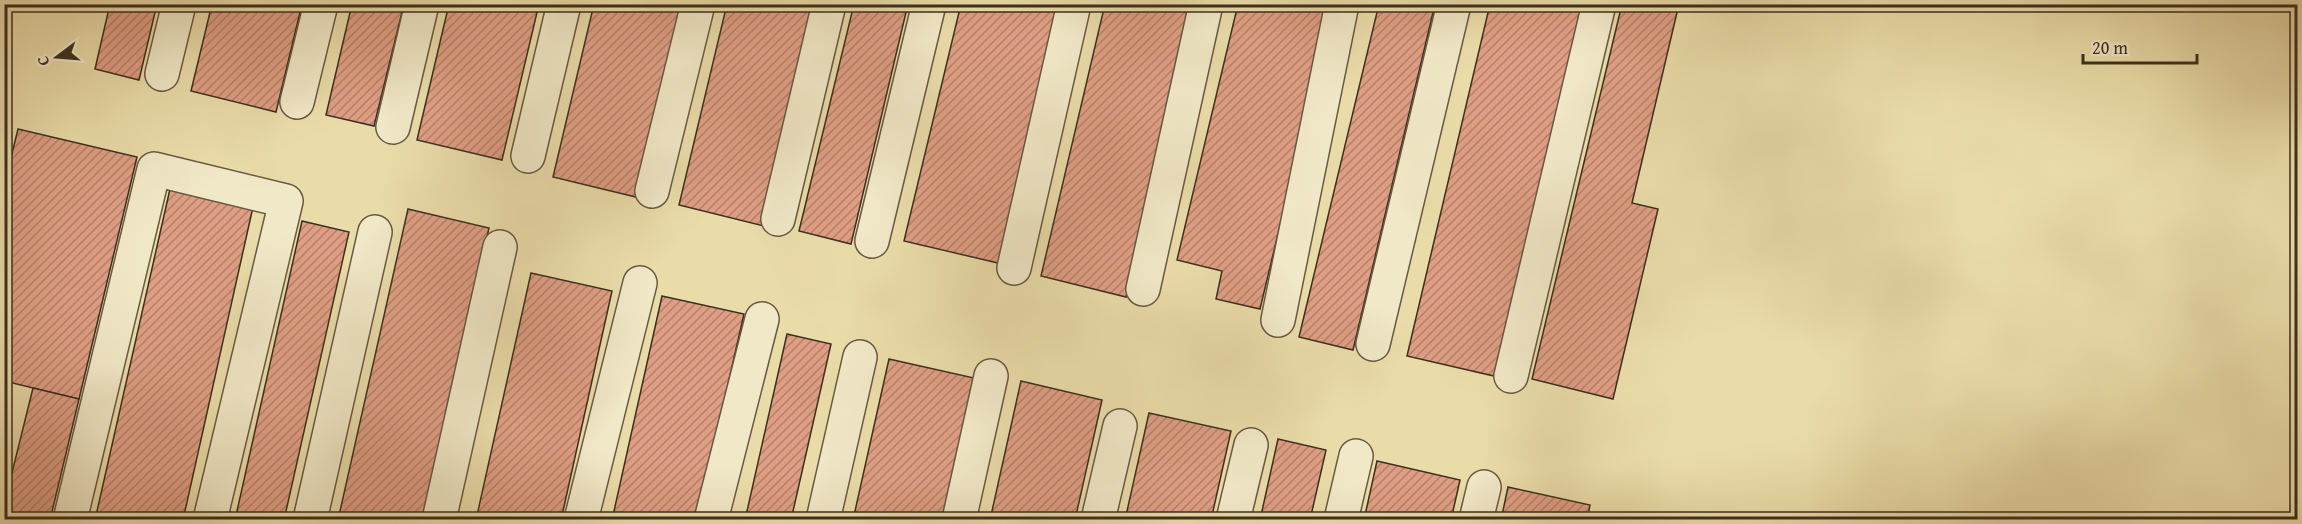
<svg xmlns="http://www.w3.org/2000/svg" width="2302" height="524" font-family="'Gentium Book Plus',serif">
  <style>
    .building { fill: url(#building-hatch); stroke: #3b2f1f; stroke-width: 1.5 }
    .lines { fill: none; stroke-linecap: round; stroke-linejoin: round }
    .minor-casing { stroke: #675a42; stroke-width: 36 }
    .minor { stroke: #f1e8c7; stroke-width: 33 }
  </style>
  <defs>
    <pattern id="building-hatch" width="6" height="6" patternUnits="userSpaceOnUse" patternTransform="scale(1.5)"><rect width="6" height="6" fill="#df9e83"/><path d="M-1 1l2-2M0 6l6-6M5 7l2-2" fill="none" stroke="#b6816b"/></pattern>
  </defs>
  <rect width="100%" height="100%" fill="#eadca9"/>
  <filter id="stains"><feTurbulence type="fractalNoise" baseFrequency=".00333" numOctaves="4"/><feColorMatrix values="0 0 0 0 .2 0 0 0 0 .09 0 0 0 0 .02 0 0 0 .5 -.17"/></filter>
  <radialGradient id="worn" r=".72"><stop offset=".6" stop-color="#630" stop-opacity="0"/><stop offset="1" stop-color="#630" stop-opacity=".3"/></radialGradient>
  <!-- building -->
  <g class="building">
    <polygon points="110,4 157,4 139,80 95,69"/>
    <polygon points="212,4 302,4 276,112 191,91"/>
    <polygon points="352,4 404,4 374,126 326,115"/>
    <polygon points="449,4 539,4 502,160 417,140"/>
    <polygon points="594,4 686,4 640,198 553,177"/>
    <polygon points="727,4 817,4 764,226 679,205"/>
    <polygon points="854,4 908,4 851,244 799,231"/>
    <polygon points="961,4 1059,4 998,263 904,241"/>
    <polygon points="1105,4 1196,4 1126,297 1041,276"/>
    <polygon points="1238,4 1333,4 1260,309 1216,299 1222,271 1177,260"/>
    <polygon points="1379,4 1435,4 1353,350 1299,337"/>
    <polygon points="1490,4 1583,4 1494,376 1407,356"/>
    <polygon points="1622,4 1679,4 1632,203 1658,209 1613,399 1532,379"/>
    <polygon points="18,129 137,157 79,399 4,381 4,186"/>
    <polygon points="170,189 253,207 183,520 95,520"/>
    <polygon points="408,209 489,228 423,520 338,520"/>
    <polygon points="302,221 349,232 284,520 235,520"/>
    <polygon points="531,273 612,291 561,520 476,520"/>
    <polygon points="662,296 744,314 697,520 612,520"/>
    <polygon points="787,334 831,344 791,520 745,520"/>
    <polygon points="889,359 974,378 942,520 853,520"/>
    <polygon points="1021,381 1102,400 1075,520 990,520"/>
    <polygon points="33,388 79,399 50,520 4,520 4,505"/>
    <polygon points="1149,413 1231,431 1211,520 1125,520"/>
    <polygon points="1278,439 1326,450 1310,520 1260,520"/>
    <polygon points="1377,461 1460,480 1451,520 1364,520"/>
    <polygon points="1508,487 1590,505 1587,520 1501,520"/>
    <polygon points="1639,515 1660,520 1638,520"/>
  </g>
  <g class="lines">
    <!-- minor casing -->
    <g class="minor-casing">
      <g id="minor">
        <polyline points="162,74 179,4"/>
        <polyline points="297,102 321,4"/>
        <polyline points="393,127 422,4"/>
        <polyline points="528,156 564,4"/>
        <polyline points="652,191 698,4"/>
        <polyline points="778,219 829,4"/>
        <polyline points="872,241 929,4"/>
        <polyline points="1014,268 1074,4"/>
        <polyline points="1143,289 1206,4"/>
        <polyline points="1278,320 1342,4"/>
        <polyline points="1373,344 1454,4"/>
        <polyline points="1511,376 1599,4"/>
        <polyline points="70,520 154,169 286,201 210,520"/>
        <polyline points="310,520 375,232"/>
        <polyline points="439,520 500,247"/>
        <polyline points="581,520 640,283"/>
        <polyline points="711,520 762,319"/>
        <polyline points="823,520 860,357"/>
        <polyline points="959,520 991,376"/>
        <polyline points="1098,520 1120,426"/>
        <polyline points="1233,520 1251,445"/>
        <polyline points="1341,520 1356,456"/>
        <polyline points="1476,520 1484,487"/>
      </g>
    </g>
    <!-- minor -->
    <use href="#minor" class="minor"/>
  </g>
  <!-- margin -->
  <rect width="2302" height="524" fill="none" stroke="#eadca9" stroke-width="24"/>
  <rect x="6" y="6" width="2290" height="512" fill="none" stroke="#3b2f1f" stroke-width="3"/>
  <rect x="12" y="12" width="2278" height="500" fill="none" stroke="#3b2f1f" stroke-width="1.5"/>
  <!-- north arrow -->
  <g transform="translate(57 57) rotate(254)" stroke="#f1e8c7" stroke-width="4.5" paint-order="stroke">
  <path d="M0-4.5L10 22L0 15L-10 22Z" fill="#3b2f1f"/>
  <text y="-9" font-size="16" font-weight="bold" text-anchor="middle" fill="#3b2f1f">С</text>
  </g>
  <!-- scale -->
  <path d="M2083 54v9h114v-9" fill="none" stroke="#3b2f1f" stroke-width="3"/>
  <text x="2092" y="54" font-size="18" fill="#3b2f1f" stroke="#f1e8c7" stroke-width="4.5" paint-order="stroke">20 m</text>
  <rect width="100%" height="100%" filter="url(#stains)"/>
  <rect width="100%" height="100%" fill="url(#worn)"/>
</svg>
